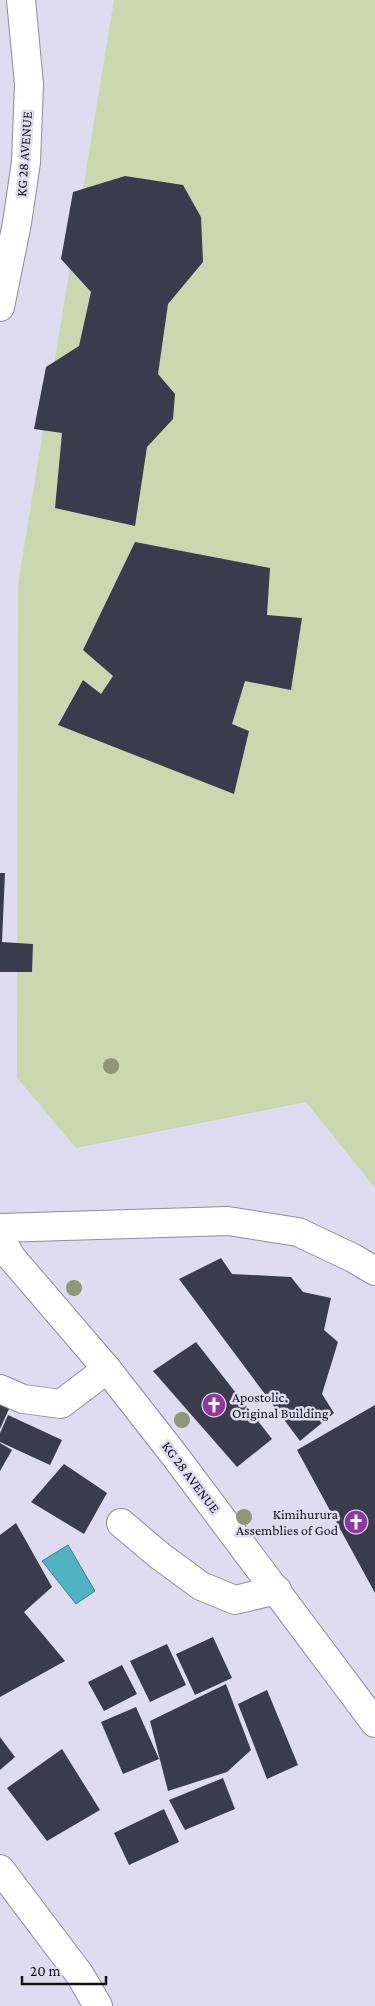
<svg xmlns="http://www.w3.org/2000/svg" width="375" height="2006" font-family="'Crimson Pro',serif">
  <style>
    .green { fill: #cbd7ae }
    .water { fill: #50b3c1; stroke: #3d828e }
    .building { fill: #3a3c4d }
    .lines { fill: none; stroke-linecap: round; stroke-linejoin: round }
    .minor-casing { stroke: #8e8b9f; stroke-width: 30 }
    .minor { stroke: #fff; stroke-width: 28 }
    .tree { fill: #909777 }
    .labels { text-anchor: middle; stroke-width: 5; stroke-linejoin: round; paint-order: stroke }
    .street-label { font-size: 14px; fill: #121118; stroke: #dfdcf1 }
    .poi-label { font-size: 14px; fill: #121118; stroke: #dfdcf1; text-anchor: start }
  </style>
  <rect width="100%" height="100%" fill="#dfdcf1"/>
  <!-- green -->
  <polygon class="green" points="114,0 375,0 375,1188 306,1102 76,1148 17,1078 18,584"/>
  <!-- water -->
  <polygon class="water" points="68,1545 95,1591 76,1604 42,1561"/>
  <!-- building -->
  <g class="building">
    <polygon points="125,176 183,185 201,217 203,262 168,304 158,374 175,394 173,419 147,447 135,526 55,508 62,433 34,429 46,367 79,346 91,292 61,259 73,192"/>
    <polygon points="135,542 270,568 267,615 302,618 291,690 245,681 232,724 249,731 234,794 58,725 83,680 101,694 113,676 83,650"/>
    <polygon points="0,873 5,873 2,942 33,944 32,972 0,972"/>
    <polygon points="221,1258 232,1274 291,1277 303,1292 331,1298 324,1330 338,1342 322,1394 334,1413 300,1441 179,1279"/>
    <polygon points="196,1342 272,1439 237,1467 153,1371"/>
    <polygon points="0,1394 13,1400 0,1429"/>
    <polygon points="375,1405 375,1593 297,1450"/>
    <polygon points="8,1415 62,1440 50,1465 0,1442 0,1433"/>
    <polygon points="0,1443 12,1450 0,1471"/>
    <polygon points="64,1464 107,1493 84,1534 31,1502"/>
    <polygon points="16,1523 52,1587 24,1612 65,1661 0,1697 0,1535"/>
    <polygon points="213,1637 232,1678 195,1695 176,1654"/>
    <polygon points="167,1644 186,1685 150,1702 130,1661"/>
    <polygon points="122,1665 137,1694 104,1711 88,1682"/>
    <polygon points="226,1684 251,1750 227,1772 168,1791 150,1721"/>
    <polygon points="267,1690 298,1765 267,1779 238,1704"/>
    <polygon points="136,1707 159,1759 123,1774 101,1722"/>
    <polygon points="0,1737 15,1757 0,1770"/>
    <polygon points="62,1749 100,1810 47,1841 7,1788"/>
    <polygon points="223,1778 235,1809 185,1830 169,1800"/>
    <polygon points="164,1809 179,1842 129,1865 114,1833"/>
  </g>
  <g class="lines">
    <!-- minor casing -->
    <g class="minor-casing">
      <g id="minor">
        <polyline points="0,307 17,223 26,162 29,84 21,0"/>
        <polyline points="0,1228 228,1221 298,1232 353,1258 375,1271"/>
        <polyline points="0,1237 11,1257 107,1369 175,1456 375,1723"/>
        <polyline points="0,1389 23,1399 61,1404 107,1369"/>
        <polyline points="121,1523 160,1556 201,1586 235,1600 277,1590"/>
        <polyline points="0,1869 80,1975 98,2006"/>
      </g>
    </g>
    <!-- minor -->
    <use href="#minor" class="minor"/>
  </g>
  <!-- trees -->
  <g class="tree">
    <circle cx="111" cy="1066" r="8"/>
    <circle cx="74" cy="1288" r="8"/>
    <circle cx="182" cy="1420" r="8"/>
    <circle cx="244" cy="1517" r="8"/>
  </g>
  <!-- icons -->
  <defs>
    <g id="church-disc" transform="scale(1.25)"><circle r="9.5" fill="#8f36a2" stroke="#dfdcf1"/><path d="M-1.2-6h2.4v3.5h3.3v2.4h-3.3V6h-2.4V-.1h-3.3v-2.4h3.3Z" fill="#fff"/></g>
  </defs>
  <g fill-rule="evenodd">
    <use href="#church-disc" x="214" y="1405"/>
    <use href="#church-disc" x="356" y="1522"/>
  </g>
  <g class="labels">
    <!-- street labels -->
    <g class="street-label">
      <text transform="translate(24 154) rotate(-86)" y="5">KG 28 AVENUE</text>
      <text transform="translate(191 1477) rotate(53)" y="5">KG 28 AVENUE</text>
    </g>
    <!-- poi labels -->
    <g class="poi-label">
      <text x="232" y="1402">Apostolic.<tspan x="232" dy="16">Original Building</tspan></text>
      <text x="338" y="1519" text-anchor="end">Kimihurura<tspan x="338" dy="16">Assemblies of God</tspan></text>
    </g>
  </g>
  <!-- scale -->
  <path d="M22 1976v8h84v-8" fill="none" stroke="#121118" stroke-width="2.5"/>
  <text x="30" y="1976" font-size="15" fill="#121118" stroke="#dfdcf1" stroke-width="4" paint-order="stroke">20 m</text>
</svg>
